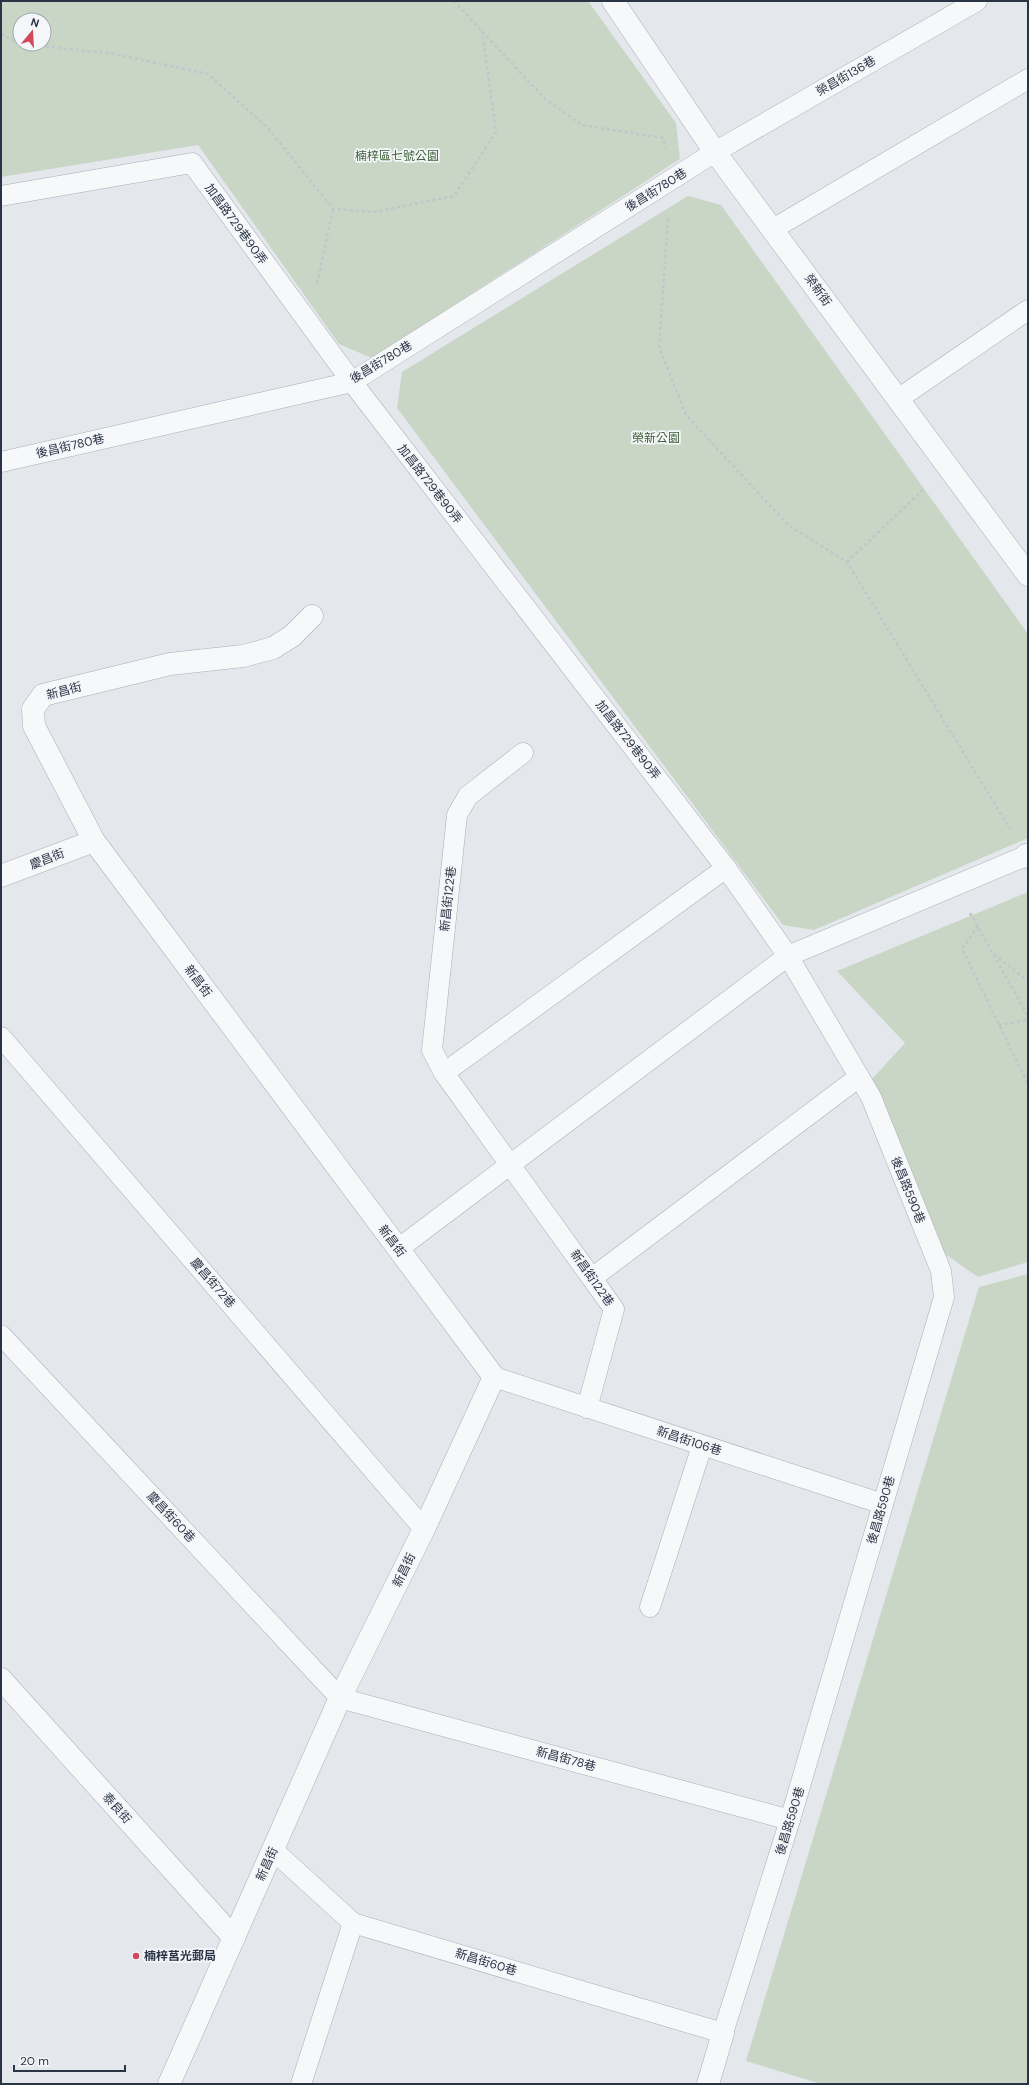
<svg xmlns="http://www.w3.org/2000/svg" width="1029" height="2085" font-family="'DM Sans','Noto Sans TC',sans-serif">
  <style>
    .green { fill: #c9d6c5; fill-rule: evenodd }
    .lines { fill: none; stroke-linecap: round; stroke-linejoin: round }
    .lane-casing { stroke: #a9aeb7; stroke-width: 21 }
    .street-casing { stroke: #a9aeb7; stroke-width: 23 }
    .path { stroke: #c2c5cb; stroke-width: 2.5; stroke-dasharray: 3 3; stroke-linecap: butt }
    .lane { stroke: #f7f8fa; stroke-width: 20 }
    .street { stroke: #f7f8fa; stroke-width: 22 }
    .poi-dot { fill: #d1495b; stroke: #f4f6f9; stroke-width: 1.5 }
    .labels { text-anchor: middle; stroke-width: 3.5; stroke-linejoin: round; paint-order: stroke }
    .street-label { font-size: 12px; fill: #2b3445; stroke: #f4f6f9 }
    .park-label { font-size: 12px; fill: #3f6138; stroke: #f4f6f9 }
    .poi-label { font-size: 12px; font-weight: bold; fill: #2b3445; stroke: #f4f6f9; text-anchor: start }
  </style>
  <rect width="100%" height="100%" fill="#e4e7ec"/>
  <!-- green -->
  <g class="green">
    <path d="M1,1H588L676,123L680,159L372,358L339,344L198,145L1,177ZM20,20H44V44H20Z"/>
    <polygon points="688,196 721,205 1028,634 1028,838 814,930 783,925 397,408 402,372"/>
    <polygon points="1028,892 1028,1262 978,1277 945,1254 872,1079 905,1043 837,971"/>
    <polygon points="1028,1274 1028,2084 821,2084 746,2061 979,1287"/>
  </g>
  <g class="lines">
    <!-- lane casing -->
    <g class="lane-casing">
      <g id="lane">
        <polyline points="1,196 192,163 352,382 726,868 788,956 871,1097 941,1271 944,1297 790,1820 723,2033 353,1923 273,1850"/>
        <polyline points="773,229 1028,79"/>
        <polyline points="898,399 1028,310"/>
        <polyline points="1,462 352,382 715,152 977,1"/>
        <polyline points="523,753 468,796 457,815 432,1050 444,1073 614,1309 587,1408"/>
        <polyline points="1,1037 424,1529"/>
        <polyline points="444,1073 726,868"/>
        <polyline points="398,1249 788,956 1028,855"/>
        <polyline points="592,1278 859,1077"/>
        <polyline points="1,1335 340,1698 790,1820"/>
        <polyline points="494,1377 883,1504"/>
        <polyline points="650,1607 702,1446"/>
        <polyline points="301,2084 353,1923"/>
      </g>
    </g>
    <!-- street casing -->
    <g class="street-casing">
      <g id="street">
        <polyline points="613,1 715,152 1028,575"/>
        <polyline points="1026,855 1028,857"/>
        <polyline points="1,876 94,841"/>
        <polyline points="1,1679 234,1938"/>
        <polyline points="169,2084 340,1698 424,1529 494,1377 94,841 34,726 33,709 43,695 170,664 243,656 273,648 292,636 312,616"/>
        <polyline points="708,2084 723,2033"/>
      </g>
    </g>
    <!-- path -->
    <g class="path">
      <polyline points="454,1 545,99 582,125 663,138 665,148"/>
      <polyline points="1,34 20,44"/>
      <polyline points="22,44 115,54 208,74 268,128 333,209 374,212 454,196 496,132 482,31"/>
      <polyline points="668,219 659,347 686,415 788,525 847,562 1010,829"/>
      <polyline points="317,283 333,209"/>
      <polyline points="847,562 925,488"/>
      <polyline points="970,913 1028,1016"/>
      <polyline points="978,926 962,949 1028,1084"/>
      <polyline points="994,954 1028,981"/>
      <polyline points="999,1025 1028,1020"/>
    </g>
    <!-- lane -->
    <use href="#lane" class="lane"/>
    <!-- street -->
    <use href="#street" class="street"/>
  </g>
  <!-- markers -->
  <circle class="poi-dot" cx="136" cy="1956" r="4"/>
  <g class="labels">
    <!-- street labels -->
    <g class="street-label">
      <text transform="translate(846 76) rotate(-30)" y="4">榮昌街136巷</text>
      <text transform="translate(656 190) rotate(-32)" y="4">後昌街780巷</text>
      <text transform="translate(236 224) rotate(54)" y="4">加昌路729巷90弄</text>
      <text transform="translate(818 290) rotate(54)" y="4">榮新街</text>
      <text transform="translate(381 362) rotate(-31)" y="4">後昌街780巷</text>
      <text transform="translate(70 446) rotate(-13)" y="4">後昌街780巷</text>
      <text transform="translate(430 484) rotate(52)" y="4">加昌路729巷90弄</text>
      <text transform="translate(64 691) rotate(-15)" y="4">新昌街</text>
      <text transform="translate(628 740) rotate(52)" y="4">加昌路729巷90弄</text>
      <text transform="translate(47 859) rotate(-21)" y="4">慶昌街</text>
      <text transform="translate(448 899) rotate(-84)" y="4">新昌街122巷</text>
      <text transform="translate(198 981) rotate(53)" y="4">新昌街</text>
      <text transform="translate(908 1190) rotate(68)" y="4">後昌路590巷</text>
      <text transform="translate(392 1241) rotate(53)" y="4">新昌街</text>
      <text transform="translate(592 1278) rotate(55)" y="4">新昌街122巷</text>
      <text transform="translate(213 1283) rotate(49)" y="4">慶昌街72巷</text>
      <text transform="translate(689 1441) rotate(18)" y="4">新昌街106巷</text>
      <text transform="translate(881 1510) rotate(-74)" y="4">後昌路590巷</text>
      <text transform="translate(171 1517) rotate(47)" y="4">慶昌街60巷</text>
      <text transform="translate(404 1570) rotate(-64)" y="4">新昌街</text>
      <text transform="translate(566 1759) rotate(15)" y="4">新昌街78巷</text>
      <text transform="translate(117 1808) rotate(48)" y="4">泰良街</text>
      <text transform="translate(790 1821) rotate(-73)" y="4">後昌路590巷</text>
      <text transform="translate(267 1864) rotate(-66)" y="4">新昌街</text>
      <text transform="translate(486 1962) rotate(17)" y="4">新昌街60巷</text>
    </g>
    <!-- park labels -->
    <g class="park-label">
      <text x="397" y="160">楠梓區七號公園</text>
      <text x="656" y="442">榮新公園</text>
    </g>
    <!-- poi labels -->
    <g class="poi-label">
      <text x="144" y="1960">楠梓莒光郵局</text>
    </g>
  </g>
  <!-- border -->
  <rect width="1029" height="2085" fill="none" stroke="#2b3445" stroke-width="4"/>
  <!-- north arrow -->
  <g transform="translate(32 32) rotate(18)"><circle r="19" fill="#f4f6f9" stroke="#a4a8b1"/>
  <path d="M0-3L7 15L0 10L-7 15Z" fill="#d1495b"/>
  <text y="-6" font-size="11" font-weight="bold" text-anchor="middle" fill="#2b3445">N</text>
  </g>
  <!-- scale -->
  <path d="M14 2065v6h111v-6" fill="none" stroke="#2b3445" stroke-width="2"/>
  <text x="20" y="2065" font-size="12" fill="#2b3445" stroke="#f4f6f9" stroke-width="3" paint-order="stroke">20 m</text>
</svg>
